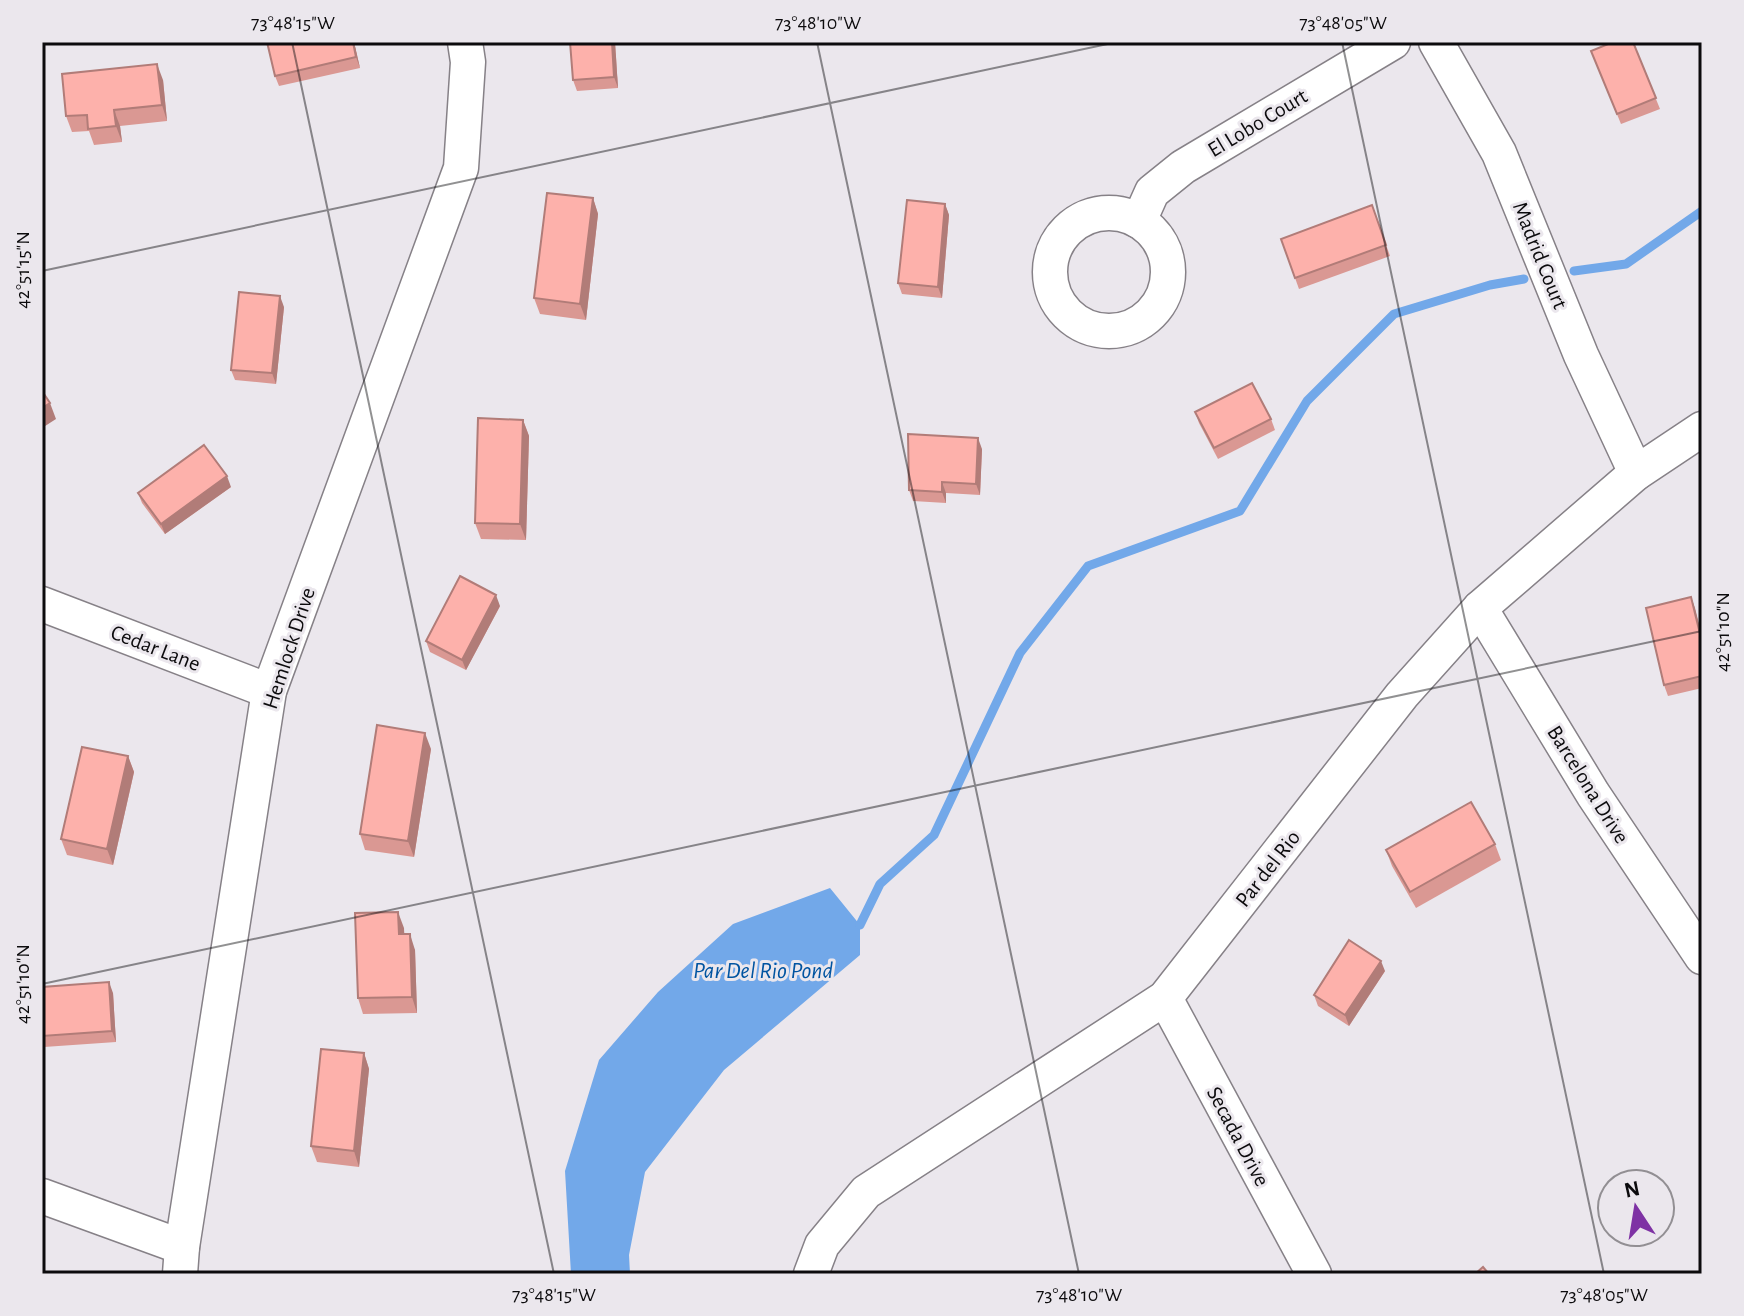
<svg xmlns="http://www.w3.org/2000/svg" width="1744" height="1316" font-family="'Alegreya Sans',sans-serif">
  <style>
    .water { fill: #72a8e9 }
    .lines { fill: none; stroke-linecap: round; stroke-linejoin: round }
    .stream { stroke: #72a8e9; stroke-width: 9 }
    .minor-casing { stroke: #868187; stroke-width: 37 }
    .minor { stroke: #fff; stroke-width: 34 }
    .wall { fill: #da9893 }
    .shaded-wall { fill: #b17c78 }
    .building { fill: #fdb1ab; stroke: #b17c78; stroke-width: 2 }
    .ticks { fill: none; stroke: #0c0b0d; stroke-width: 2; stroke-opacity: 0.45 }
    .labels { text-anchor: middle; stroke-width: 6; stroke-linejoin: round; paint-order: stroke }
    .street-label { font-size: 22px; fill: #0c0b0d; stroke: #ebe7ed }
    .water-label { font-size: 24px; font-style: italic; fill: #0154a1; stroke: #ebe7ed }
    .neatline { fill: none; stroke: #0c0b0d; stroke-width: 3 }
    .ticks-label { font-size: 20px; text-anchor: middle; fill: #0c0b0d }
  </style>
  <rect width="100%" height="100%" fill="#ebe7ed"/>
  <!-- water -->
  <polygon class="water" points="830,888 860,925 860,955 724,1070 645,1172 629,1255 630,1274 571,1274 565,1171 599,1060 658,992 733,924"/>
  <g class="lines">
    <!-- stream -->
    <g class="stream">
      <polyline points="1574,271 1626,264 1702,211"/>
      <polyline points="860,925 880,884 934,835 1020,653 1088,566 1240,511 1307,401 1394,314 1490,285 1524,279"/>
    </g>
    <!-- minor casing -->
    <g class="minor-casing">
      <g id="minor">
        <polyline points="1436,42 1499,153 1581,355 1636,473"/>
        <circle cx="1109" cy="272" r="59"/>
        <polyline points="1139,221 1152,192 1183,167 1393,42"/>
        <polyline points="42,604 269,691"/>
        <polyline points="1480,608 1593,794 1702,957"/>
        <polyline points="1165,998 1314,1274"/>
        <polyline points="42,1196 182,1247"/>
        <polyline points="180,1274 182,1247 269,691 461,168 468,62 465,42"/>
        <polyline points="811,1274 822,1245 866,1192 1165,998 1402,695 1480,608 1636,473 1702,429"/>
      </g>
    </g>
    <!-- minor -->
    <use href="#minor" class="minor"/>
  </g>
  <!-- wall -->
  <g class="wall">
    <polygon points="267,42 354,42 360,68 279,86 275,76"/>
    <polygon points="570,42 615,42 618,88 577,91 573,80"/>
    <polygon points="1633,42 1660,109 1621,124 1591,51"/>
    <polygon points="163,80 167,121 120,126 122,142 94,145 89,131 72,132 66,116"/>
    <polygon points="593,198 598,214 586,320 540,314 534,298"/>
    <polygon points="945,204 949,215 942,298 902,294 898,283"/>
    <polygon points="1372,205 1390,256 1299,289 1281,239"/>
    <polygon points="284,307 276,384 235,380 231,370"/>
    <polygon points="1195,412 1271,419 1275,430 1218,459 1199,423"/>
    <polygon points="523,420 529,436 526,540 481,539 475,523"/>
    <polygon points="982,449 980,495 946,493 946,503 913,501 909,490"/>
    <polygon points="231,487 165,534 142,503 138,493"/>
    <polygon points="1691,597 1702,636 1702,688 1668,696 1664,685"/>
    <polygon points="500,606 466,670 430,652 426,641"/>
    <polygon points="431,749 414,857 365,850 360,834"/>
    <polygon points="128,756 134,772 113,865 67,855 61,839"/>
    <polygon points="1495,844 1501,860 1416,908 1392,866 1386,850"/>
    <polygon points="404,928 404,934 415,950 417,1013 363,1014 358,998"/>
    <polygon points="1385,971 1349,1026 1318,1006 1314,995"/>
    <polygon points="42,987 113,993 116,1042 44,1047 42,1043"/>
    <polygon points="364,1053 369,1069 359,1167 317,1162 311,1146"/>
  </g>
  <!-- shaded-wall -->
  <g class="shaded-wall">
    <polygon points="353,42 354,42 360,68 356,57"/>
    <polygon points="612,42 615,42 618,88 614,77"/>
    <polygon points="157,64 163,80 167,121 162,105"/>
    <polygon points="114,110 120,126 122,142 116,126"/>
    <polygon points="593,198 598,214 586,320 580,304"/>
    <polygon points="945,204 949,215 942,298 938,287"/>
    <polygon points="280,296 284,307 276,384 272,373"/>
    <polygon points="50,403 56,419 42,428 42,408"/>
    <polygon points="523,420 529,436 526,540 520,524"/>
    <polygon points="978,438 982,449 980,495 976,484"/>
    <polygon points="227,476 231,487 165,534 161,524"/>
    <polygon points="942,482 946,493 946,503 942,492"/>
    <polygon points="496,595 500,606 466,670 462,660"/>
    <polygon points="1691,597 1695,608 1702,636 1702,642"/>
    <polygon points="425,733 431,749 414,857 408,841"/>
    <polygon points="128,756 134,772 113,865 107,849"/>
    <polygon points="398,912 404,928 405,950 399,934"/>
    <polygon points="410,934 415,950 417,1013 412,997"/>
    <polygon points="1381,961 1385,971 1349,1026 1345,1015"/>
    <polygon points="109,982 113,993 116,1042 112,1031"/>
    <polygon points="364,1053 369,1069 359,1167 354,1151"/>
  </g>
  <!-- building -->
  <g class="building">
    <polygon points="267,42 353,42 356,57 275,76"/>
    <polygon points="570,42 612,42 614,77 573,80"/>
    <polygon points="1613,42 1633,42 1656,98 1617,114 1591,51"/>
    <polygon points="157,64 162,105 114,110 116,126 88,129 87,115 66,116 62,74"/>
    <polygon points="547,193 593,198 580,304 534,298"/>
    <polygon points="907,200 945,204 938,287 898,283"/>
    <polygon points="1372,205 1386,245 1295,278 1281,239"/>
    <polygon points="239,292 280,296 272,373 231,370"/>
    <polygon points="1252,383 1271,419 1214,448 1195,412"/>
    <polygon points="42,391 50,403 42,408"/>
    <polygon points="478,418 523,420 520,524 475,523"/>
    <polygon points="908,434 978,438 976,484 942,482 942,492 909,490"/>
    <polygon points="204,445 227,476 161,524 138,493"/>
    <polygon points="460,576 496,595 462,660 426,641"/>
    <polygon points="1691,597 1702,642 1702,676 1664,685 1646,608"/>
    <polygon points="377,725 425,733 408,841 360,834"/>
    <polygon points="82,747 128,756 107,849 61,839"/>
    <polygon points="1471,802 1495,844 1410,892 1386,850"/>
    <polygon points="398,912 399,934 410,934 412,997 358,998 355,913"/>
    <polygon points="1349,940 1381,961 1345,1015 1314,995"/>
    <polygon points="109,982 112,1031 42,1036 42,987"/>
    <polygon points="321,1049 364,1053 354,1151 311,1146"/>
    <polygon points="1483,1267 1489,1274 1475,1274"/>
  </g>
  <!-- ticks -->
  <path class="ticks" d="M292,42L554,1274M817,42L1079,1274M1342,42L1604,1274M42,271L1117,42M42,984L1702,631"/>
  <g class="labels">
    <!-- street labels -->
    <g class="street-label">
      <text transform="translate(1257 122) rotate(-31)" y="8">El Lobo Court</text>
      <text transform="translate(1541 255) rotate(68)" y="8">Madrid Court</text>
      <text transform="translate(156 647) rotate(21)" y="8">Cedar Lane</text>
      <text transform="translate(288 648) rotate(-72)" y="8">Hemlock Drive</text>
      <text transform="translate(1589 784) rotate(58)" y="8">Barcelona Drive</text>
      <text transform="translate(1267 868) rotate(-52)" y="8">Par del Rio</text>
      <text transform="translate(1239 1136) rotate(62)" y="8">Secada Drive</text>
    </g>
    <!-- water labels -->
    <g class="water-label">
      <text x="763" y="978">Par Del Rio Pond</text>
    </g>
  </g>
  <!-- border -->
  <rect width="1744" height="1316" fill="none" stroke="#ebe7ed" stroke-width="88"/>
  <!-- north arrow -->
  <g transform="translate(1636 1208) rotate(348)"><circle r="38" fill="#ebe7ed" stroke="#928f93" stroke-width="2"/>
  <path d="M0-6L14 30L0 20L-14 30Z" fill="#7e32a4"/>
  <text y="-12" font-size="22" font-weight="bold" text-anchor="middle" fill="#0c0b0d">N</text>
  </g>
  <rect x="44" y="44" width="1656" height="1228" class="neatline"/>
  <g class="ticks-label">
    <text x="293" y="29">73°48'15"W</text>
    <text x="818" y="29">73°48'10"W</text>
    <text x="1343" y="29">73°48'05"W</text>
    <text transform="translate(22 270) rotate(-90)" y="7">42°51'15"N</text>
    <text transform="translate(1722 632) rotate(-90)" y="7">42°51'10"N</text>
    <text transform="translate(22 984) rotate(-90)" y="7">42°51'10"N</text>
    <text x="554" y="1301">73°48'15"W</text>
    <text x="1079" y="1301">73°48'10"W</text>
    <text x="1604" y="1301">73°48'05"W</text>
  </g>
</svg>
